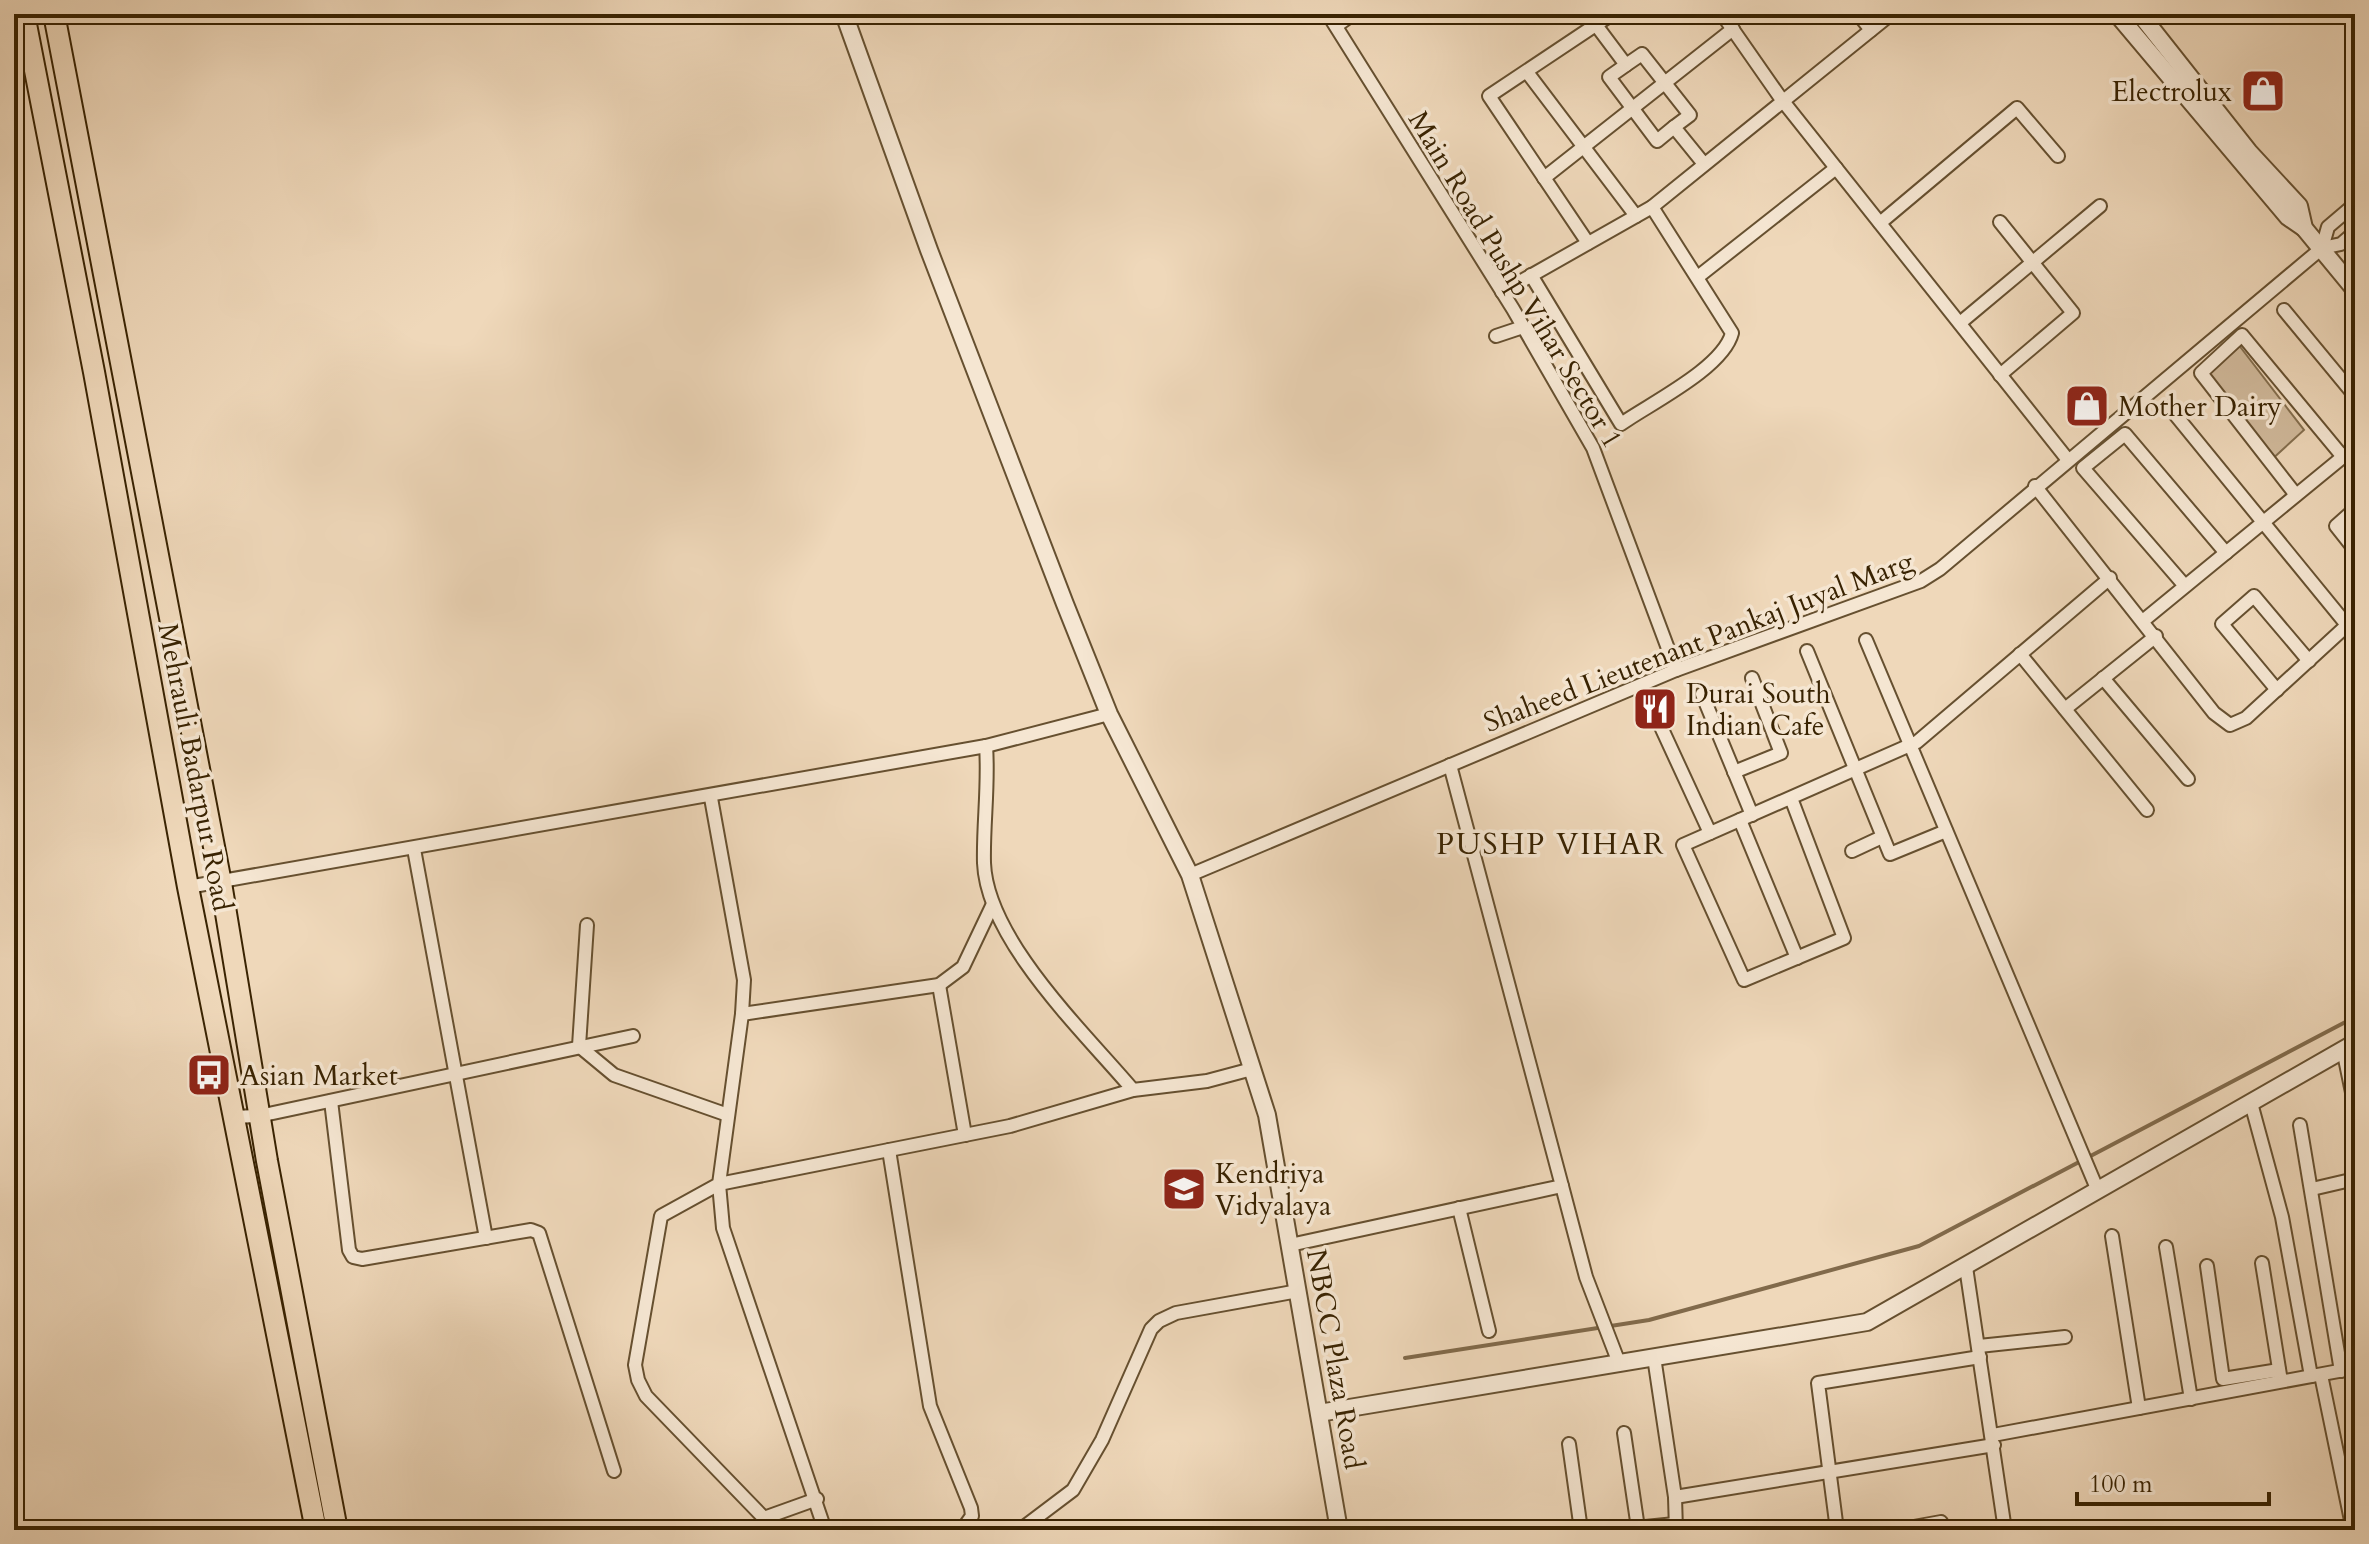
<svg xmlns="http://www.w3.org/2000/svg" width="2369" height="1544" font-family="Cardo,serif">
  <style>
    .green { fill: #d0b99b; stroke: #846e4e; stroke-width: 2 }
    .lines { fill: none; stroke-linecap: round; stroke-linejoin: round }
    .stream { stroke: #816a4b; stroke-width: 4 }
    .minor-casing { stroke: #665030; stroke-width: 16 }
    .tertiary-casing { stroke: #665030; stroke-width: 20 }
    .primary-casing { stroke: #392302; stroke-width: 24 }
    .minor { stroke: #f5e6d2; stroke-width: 12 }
    .tertiary { stroke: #f5e6d2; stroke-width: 16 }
    .primary { stroke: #efd8ba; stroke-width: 20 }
    .labels { text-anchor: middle; stroke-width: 7; stroke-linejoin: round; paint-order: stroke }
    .poi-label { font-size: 28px; fill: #392302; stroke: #f5e6d2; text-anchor: start }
    .street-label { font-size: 28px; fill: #392302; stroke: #f5e6d2 }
    .neighbourhood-label { font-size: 30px; letter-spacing: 2px; fill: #392302; stroke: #f5e6d2 }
  </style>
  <rect width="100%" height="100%" fill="#efd8ba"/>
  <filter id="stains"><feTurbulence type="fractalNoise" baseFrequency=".0025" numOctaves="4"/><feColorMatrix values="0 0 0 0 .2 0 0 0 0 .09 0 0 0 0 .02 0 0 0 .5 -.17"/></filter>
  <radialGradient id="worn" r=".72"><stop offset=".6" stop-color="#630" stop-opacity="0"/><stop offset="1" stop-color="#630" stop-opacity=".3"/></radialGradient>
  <!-- green -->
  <polygon class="green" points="2238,344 2304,430 2269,462 2200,380"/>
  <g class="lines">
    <!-- stream -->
    <polyline class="stream" points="1405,1358 1649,1320 1919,1246 2355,1017"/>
    <!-- minor casing -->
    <g class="minor-casing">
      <g id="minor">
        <polyline points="1328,14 1513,309 1593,448 1676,670"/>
        <polyline points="1722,14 1782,100 2068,460"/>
        <polyline points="1858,14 1871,30"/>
        <polyline points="1596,25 1626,65 1642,54 1690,115 1674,127 1704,164"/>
        <polyline points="1336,26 1353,14"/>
        <polyline points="1626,65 1609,77 1657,141 1674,127"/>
        <polyline points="1527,72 1636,216"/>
        <polyline points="1544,178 1733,29"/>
        <polyline points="2000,222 2073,313 2000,375"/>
        <polyline points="1880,223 2017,108 2058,156"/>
        <polyline points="1588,243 1489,96 1612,14"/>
        <polyline points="2322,248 2328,227 2355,204"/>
        <path d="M1531,275L1621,424C1651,403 1723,368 1732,333L1652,207"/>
        <polyline points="1699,276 1836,168"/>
        <polyline points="1502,292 1652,207 1891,14"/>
        <polyline points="2284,310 2355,396"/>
        <polyline points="1960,323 2100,206"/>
        <polyline points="1496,336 1523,327"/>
        <polyline points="2169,407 2347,625"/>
        <polyline points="2035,486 2214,713 2230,725 2246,718 2355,618"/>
        <polyline points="2296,495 2201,373 2242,335 2343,457"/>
        <polyline points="2355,509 2336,526 2355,550"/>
        <polyline points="2185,586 2083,468 2125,434 2226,553"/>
        <polyline points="2144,620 2355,447"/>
        <polyline points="1866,640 2098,1191"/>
        <polyline points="1807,651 1890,854 1946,831"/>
        <polyline points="2020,654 2147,810"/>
        <polyline points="2103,678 2188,779"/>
        <polyline points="2277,690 2222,624 2254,596 2309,661"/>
        <polyline points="1702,694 1752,815"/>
        <polyline points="2065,709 2156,636"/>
        <polyline points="1656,716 1710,833"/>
        <path d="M986,746C989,785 983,824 984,863C987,940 1084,1032 1133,1090"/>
        <polyline points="1734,772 1781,753 1752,678"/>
        <polyline points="711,798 744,980 742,1014 719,1184 661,1216 635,1365 638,1380 646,1396 764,1518 764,1530"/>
        <polyline points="1791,798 1844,938 1744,980 1683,845 1917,742 2110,578"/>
        <polyline points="1740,820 1797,958"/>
        <polyline points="414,849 486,1238"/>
        <polyline points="1852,851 1882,837"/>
        <polyline points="1190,875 1676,670 1921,581 1940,569 2322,248 2341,244 2355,232"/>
        <polyline points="188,887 986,746 1109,714"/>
        <polyline points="587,925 579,1046 614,1075 728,1115"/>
        <polyline points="939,985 965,1135"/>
        <polyline points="742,1014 939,985 963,967 992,906"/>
        <polyline points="2343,1049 2355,1107"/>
        <polyline points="331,1101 349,1250 353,1257 362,1259 531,1230 539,1233 614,1471"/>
        <polyline points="2251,1103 2282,1217 2311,1376"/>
        <polyline points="234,1117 259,1116 633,1036"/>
        <polyline points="2300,1125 2341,1371"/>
        <polyline points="889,1150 1010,1126 1133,1090 1207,1081 1252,1069"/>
        <polyline points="1562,1186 1586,1277 1619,1363"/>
        <polyline points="2312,1189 2355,1179"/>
        <polyline points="1459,1208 1489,1331"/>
        <polyline points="2112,1236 2139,1408"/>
        <polyline points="1290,1245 1562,1186 1450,765"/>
        <polyline points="2166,1247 2191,1399"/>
        <polyline points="2262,1263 2280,1375"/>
        <polyline points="2207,1266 2223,1379 2279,1370"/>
        <polyline points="1966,1267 2005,1530"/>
        <polyline points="1979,1346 2065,1337"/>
        <polyline points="1654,1357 1675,1497 1676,1530"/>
        <polyline points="2321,1375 2353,1530"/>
        <polyline points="1624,1433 1638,1528"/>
        <polyline points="1993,1435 2355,1368"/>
        <polyline points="1569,1444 1581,1530"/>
        <polyline points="1675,1497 1994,1445"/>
        <polyline points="764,1518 817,1499"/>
        <polyline points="825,1530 723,1228 719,1184 889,1150 930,1406 971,1508 972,1516 962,1530"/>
        <polyline points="1020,1530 1073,1490 1102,1440 1151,1329 1159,1321 1176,1313 1298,1291"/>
        <polyline points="1616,1530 1675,1524"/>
        <polyline points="1837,1530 1818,1383 1980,1357"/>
        <polyline points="1897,1530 1941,1522 1942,1530"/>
      </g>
    </g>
    <!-- tertiary casing -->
    <g class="tertiary-casing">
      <g id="tertiary">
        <polyline points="844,14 929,250 1065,604 1109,714 1190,875 1267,1115 1339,1530"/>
        <polyline points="2117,14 2288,217 2304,228"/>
        <polyline points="2140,14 2249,152 2299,206 2304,228 2355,290"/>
        <polyline points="1319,1413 1867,1322 2355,1043"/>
      </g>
    </g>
    <!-- primary casing -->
    <g class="primary-casing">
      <g id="primary">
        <polyline points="24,14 94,372 188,887 316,1530"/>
        <polyline points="54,14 221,883 267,1161 337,1530"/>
      </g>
    </g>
    <!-- minor -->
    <use href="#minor" class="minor"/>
    <!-- tertiary -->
    <use href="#tertiary" class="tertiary"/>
    <!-- primary -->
    <use href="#primary" class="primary"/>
  </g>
  <!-- icons -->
  <defs>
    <g id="shop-square" transform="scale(2.3)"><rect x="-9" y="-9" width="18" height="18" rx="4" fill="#8f2418" stroke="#f5e6d2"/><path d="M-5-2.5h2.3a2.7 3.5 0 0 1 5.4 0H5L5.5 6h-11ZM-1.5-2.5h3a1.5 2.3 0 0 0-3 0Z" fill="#fff"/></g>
    <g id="restaurant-square" transform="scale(2.3)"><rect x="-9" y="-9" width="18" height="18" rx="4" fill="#8f2418" stroke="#f5e6d2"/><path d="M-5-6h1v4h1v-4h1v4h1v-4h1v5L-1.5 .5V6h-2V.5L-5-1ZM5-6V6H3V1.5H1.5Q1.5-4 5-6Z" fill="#fff"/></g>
    <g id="bus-square" transform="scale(2.3)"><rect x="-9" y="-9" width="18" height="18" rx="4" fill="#8f2418" stroke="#f5e6d2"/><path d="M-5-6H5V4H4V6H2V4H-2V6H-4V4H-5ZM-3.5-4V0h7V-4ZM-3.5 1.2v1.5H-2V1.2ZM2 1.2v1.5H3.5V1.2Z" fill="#fff"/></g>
    <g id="school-square" transform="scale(2.3)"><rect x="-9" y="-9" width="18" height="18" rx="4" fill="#8f2418" stroke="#f5e6d2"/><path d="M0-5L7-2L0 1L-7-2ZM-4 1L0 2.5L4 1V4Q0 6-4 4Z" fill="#fff"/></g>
  </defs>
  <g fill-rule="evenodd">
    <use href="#shop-square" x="2263" y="91"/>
    <use href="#shop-square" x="2087" y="406"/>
    <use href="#restaurant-square" x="1655" y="709"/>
    <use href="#bus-square" x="209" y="1075"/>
    <use href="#school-square" x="1184" y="1189"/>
  </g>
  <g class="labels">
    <!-- poi labels -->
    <g class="poi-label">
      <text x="2232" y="101" text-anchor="end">Electrolux</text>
      <text x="2118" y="416">Mother Dairy</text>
      <text x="1686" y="703">Durai South<tspan x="1686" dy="32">Indian Cafe</tspan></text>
      <text x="240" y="1085">Asian Market</text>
      <text x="1215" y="1183">Kendriya<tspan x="1215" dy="32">Vidyalaya</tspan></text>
    </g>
    <!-- street labels -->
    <g class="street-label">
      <text transform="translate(1516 279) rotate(59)" y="10">Main Road Pushp Vihar Sector 1</text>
      <text transform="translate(1698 641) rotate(-21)" y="10">Shaheed Lieutenant Pankaj Juyal Marg</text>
      <text transform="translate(196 767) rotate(79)" y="10">Mehrauli Badarpur Road</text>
      <text transform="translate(1336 1359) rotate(80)" y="10">NBCC Plaza Road</text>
    </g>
    <!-- neighbourhood labels -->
    <g class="neighbourhood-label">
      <text x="1551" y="854">PUSHP VIHAR</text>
    </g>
  </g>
  <!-- margin -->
  <rect width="2369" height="1544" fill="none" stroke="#efd8ba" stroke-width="48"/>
  <rect x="16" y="16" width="2337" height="1512" fill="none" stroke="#392302" stroke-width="4"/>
  <rect x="24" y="24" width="2321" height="1496" fill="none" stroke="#392302" stroke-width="2"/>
  <!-- scale -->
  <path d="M2077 1492v12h192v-12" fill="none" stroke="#392302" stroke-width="4"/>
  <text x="2089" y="1492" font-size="24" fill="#392302" stroke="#f5e6d2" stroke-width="6" paint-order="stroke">100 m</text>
  <rect width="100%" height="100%" filter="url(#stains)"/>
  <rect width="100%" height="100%" fill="url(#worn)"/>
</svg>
